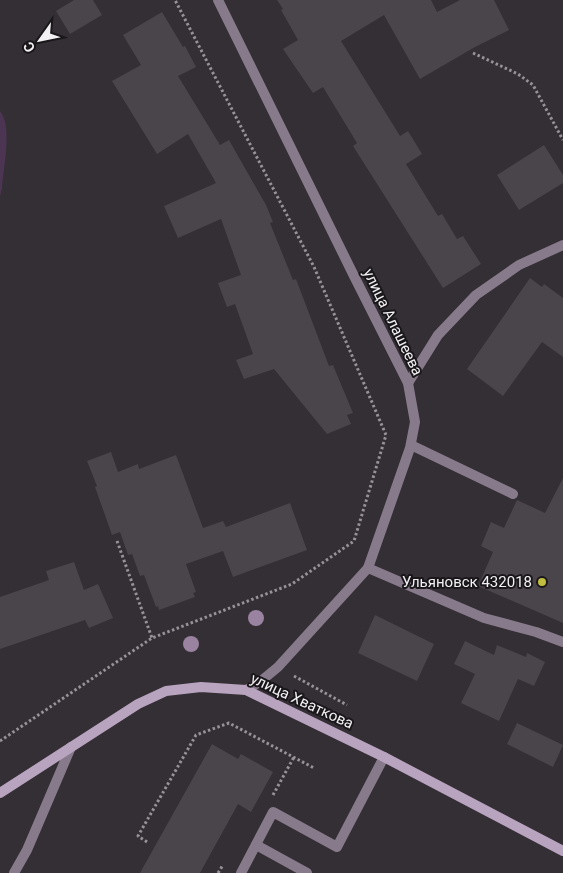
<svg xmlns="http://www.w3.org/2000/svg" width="563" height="873" font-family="Roboto,sans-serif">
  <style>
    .green { fill: #4c3552 }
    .building { fill: #4a444b }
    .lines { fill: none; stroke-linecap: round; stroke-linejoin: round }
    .path { stroke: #969297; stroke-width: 3; stroke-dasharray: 2.5 2.5; stroke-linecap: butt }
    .service { stroke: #877b8b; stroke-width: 10 }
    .minor { stroke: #877b8b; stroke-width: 10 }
    .secondary { stroke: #b8a4bf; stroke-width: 10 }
    .tree { fill: #9983a0 }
    .poi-dot { fill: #c0be40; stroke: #1a171b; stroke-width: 2 }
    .labels { text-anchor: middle; stroke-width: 4; stroke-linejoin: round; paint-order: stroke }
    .street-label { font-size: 15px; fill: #f3f0f4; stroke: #1a171b }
    .poi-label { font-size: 15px; fill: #f3f0f4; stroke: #1a171b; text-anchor: end }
  </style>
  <rect width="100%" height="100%" fill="#342e35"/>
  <!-- green -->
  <path class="green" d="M0,111C13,126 3,169 2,189L0,196Z"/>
  <!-- building -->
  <g class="building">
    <polygon points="74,0 93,0 102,15 70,34 56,11"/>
    <polygon points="277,0 431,0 437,12 460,0 494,0 509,30 475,47 420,79 384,15 341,41 400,136 408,131 422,154 406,164 438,216 442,214 457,239 463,236 481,264 443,288 353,146 357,143 323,87 313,93 283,49 298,40 281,10 283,9"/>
    <polygon points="162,12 183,47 185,46 196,67 178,76 220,145 229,140 266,205 273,222 270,223 293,280 296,279 329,366 333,365 353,413 347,415 351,424 327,434 274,369 244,379 236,360 253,354 235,304 227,307 218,283 241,275 221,219 178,238 164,206 216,183 188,134 157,154 112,81 141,65 123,35"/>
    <polygon points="544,145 563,175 563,183 519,210 497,175"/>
    <polygon points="530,278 542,287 544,284 563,298 563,357 542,342 503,396 467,369"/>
    <polygon points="111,452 118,472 138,464 139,469 176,455 203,528 223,521 226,527 290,503 307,550 233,577 223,551 186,564 196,592 193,593 195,597 159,610 158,606 156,607 144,575 140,576 132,554 128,555 120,532 112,535 95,487 97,486 87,461"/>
    <polygon points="563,478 563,623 478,586 493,552 481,546 491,522 504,528 517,500 545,513"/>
    <polygon points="74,562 84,590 98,584 113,618 89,628 85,620 0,649 0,597 49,580 46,571"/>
    <polygon points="375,615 434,644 417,681 358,653"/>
    <polygon points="465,641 494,655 497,645 526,657 527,653 545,662 534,686 518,679 499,721 461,703 475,674 454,664"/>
    <polygon points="517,723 563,745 553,767 507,744"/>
    <polygon points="212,744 238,759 241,754 273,772 251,812 238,804 200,873 140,873"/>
  </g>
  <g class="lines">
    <!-- path -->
    <g class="path">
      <polyline points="473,53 518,74 533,85 563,140"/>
      <polyline points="117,541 152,638"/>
      <polyline points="294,676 347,705"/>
      <polyline points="0,741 152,638 292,584 354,541 386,435 314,267 175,0"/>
      <polyline points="273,795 294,757"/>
      <polyline points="147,842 138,836 196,735 229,723 314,768"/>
      <polyline points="218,873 223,865"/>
    </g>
    <!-- service -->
    <g class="service">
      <polyline points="411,445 513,494"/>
      <polyline points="368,568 484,618 536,632 563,642"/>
      <polyline points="256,845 307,873"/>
      <polyline points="14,873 27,850 71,747"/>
      <polyline points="241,873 273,812 337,847 384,757"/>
    </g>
    <!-- minor -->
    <g class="minor">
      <polyline points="218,0 354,276 408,383 415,422 410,448 368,568 278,667 261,681 246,690"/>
      <polyline points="408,383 438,335 476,295 519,265 563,245"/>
    </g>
    <!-- secondary -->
    <polyline class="secondary" points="0,793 138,704 166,691 201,687 246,690 384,757 563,851"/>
  </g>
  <!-- trees -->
  <g class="tree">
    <circle cx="256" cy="618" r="8"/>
    <circle cx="191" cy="644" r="8"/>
  </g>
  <!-- markers -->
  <circle class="poi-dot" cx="542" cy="582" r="5"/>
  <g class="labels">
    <!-- street labels -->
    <g class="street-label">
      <text transform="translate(393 322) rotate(64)" y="5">улица Алашеева</text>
      <text transform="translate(302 701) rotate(25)" y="5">улица Хваткова</text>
    </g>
    <!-- poi labels -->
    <g class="poi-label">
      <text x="532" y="587">Ульяновск 432018</text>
    </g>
  </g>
  <!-- north arrow -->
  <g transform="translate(40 40) rotate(237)" stroke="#1a171b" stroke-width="4" paint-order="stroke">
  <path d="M0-4L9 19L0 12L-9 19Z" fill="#f3f0f4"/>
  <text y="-8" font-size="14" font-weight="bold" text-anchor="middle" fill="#f3f0f4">С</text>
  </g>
</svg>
